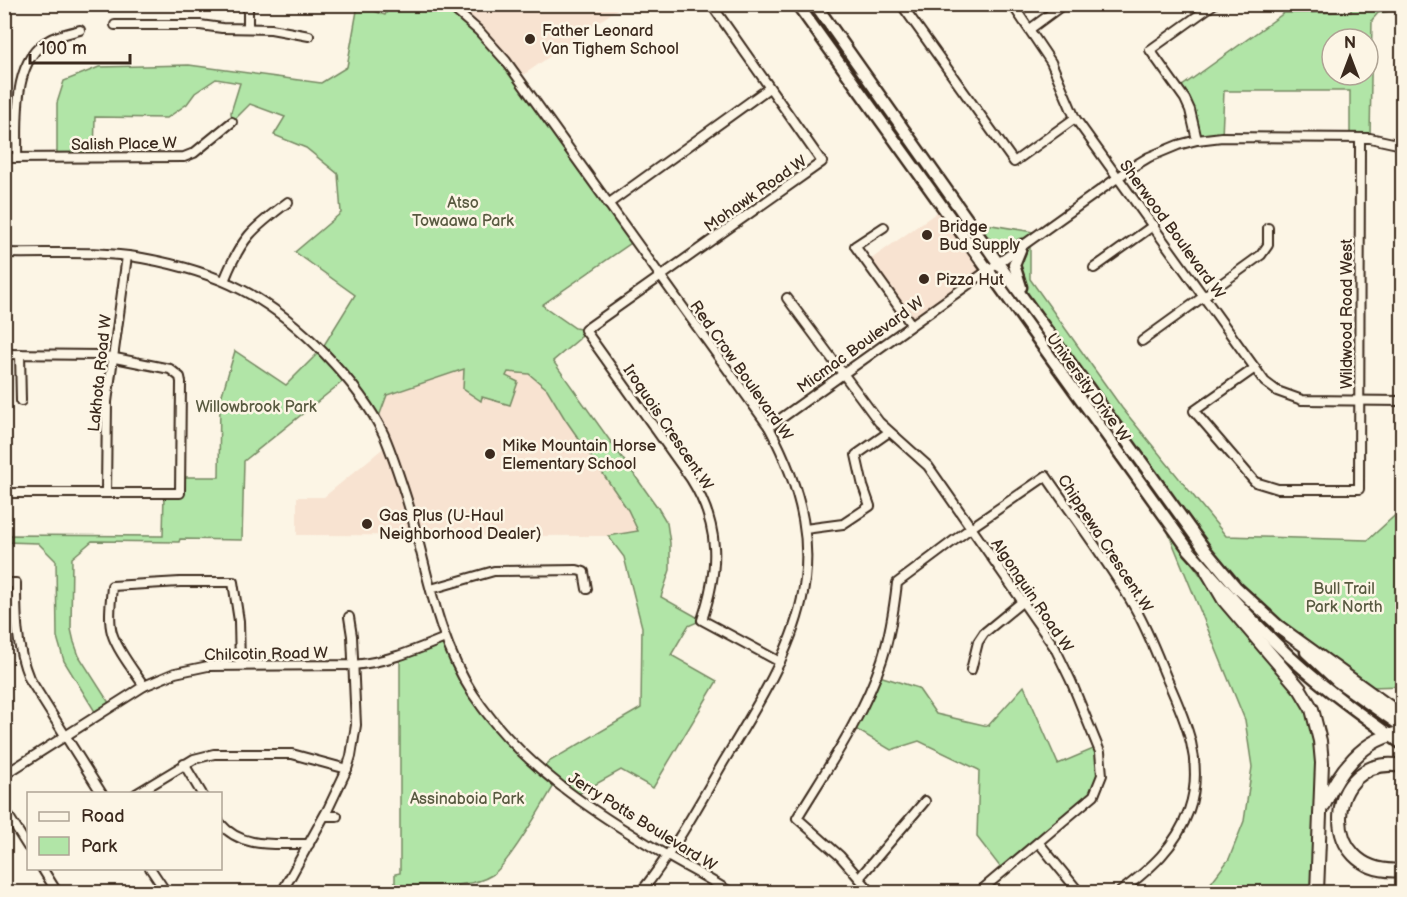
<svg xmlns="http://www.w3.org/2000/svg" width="1407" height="897" font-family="'Balsamiq Sans',sans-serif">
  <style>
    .built { fill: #f8e3d1 }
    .green { fill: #b1e5a7; stroke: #768862; stroke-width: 1.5; fill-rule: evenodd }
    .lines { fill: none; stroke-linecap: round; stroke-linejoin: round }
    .minor-casing { stroke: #3b2a1e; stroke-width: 12 }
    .major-casing { stroke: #3b2a1e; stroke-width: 15 }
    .highway-casing { stroke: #3b2a1e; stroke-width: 16 }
    .minor { stroke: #fcf5e5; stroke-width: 8 }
    .major { stroke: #fcf5e5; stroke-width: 10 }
    .highway { stroke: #fcf5e5; stroke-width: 12 }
    .poi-dot { fill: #3b2a1e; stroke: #fcf5e5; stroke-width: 2 }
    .labels { text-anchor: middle; stroke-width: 5; stroke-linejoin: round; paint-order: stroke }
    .poi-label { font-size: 16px; fill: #3b2a1e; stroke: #fcf5e5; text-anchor: start }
    .street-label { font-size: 16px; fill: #3b2a1e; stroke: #fcf5e5 }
    .park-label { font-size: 16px; fill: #585940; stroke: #fcf5e5 }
  </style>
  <rect width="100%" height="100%" fill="#fcf5e5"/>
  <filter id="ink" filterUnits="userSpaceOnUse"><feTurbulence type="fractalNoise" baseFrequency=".0167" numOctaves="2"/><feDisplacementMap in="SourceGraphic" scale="12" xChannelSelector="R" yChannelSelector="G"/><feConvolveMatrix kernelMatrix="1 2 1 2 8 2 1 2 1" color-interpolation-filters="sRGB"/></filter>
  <g filter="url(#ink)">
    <!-- built -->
    <g class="built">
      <polygon points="448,5 623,5 519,78"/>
      <polygon points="943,208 987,271 911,324 867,262"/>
      <polygon points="464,369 529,374 547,389 565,419 628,510 638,531 608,536 297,535 297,497 324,497 387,445 377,422 387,395"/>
    </g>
    <!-- green -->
    <g class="green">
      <path d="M358,5L385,15L390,5H448L494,47L634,241L542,305L575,328L585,330L579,339L553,361L658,508L667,523L670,543V570L661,597L702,620L688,626L671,655L717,681L653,788L621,770L571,798L556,782C545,801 508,865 492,875C471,888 442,885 419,885L418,892H395V874L400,873V656L445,638L471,691L539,772L550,761L641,708L642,627L624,557L608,536L638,531L628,510L565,419L547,389L529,374L508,372L506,376L518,382L510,405L482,397L481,401L463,389L464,369L387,395L377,422L347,378L244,461L242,540L180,539L179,542L92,541L72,558L71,629L74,642L79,656L111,706L97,715L64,661L57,637L56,561L38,543L5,542V535L163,536L164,493H180L179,477H219L220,401L235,351L286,385L321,350L355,295L295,252L341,213L338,174L306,148L274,135L285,117L250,104L232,122L231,112L240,83L216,79L195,93L187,104L167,118L95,117L94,157H57V103L64,81L99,67L189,65L321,83L347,67Z"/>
      <path d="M1351,5H1402V9L1378,13L1372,20L1370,138H1350V91H1224L1222,137L1197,140L1194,122L1178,89L1284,13L1351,12ZM1332,39H1368V75H1332Z"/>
      <polygon points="968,221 1039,233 1030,240 1030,279 1122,408 1226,536 1368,540 1402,509 1402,686 1371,687 1315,649 1256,600 1209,548"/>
      <polygon points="1166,527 1229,615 1292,685 1312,721 1317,763 1312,892 1204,892 1229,859 1244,821 1252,767 1245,720"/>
      <polygon points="876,675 918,688 936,714 988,726 1024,686 1058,764 1098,747 1102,764 1094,795 1004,872 977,837 979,770 919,741 891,750 852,727"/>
    </g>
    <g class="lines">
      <!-- minor casing -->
      <g class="minor-casing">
        <g id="minor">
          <path d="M448,4L479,31L506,61L769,427C842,565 798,639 724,761C698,806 673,852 641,892"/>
          <path d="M711,4L822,162L585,330L691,479C721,527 719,569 702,620L780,662"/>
          <polyline points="901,4 1014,162 1075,118"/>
          <polyline points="1012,4 1051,62 1075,118 1265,382 1277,391 1302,400 1402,401"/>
          <polyline points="115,25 200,25 222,28 271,29 309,36"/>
          <polyline points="248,28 248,4"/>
          <polyline points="1030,29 1064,4"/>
          <polyline points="1197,140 1190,110 1185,99 1150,50 1214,4"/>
          <polyline points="4,158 184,157 194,153 232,122"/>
          <path d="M17,158C18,122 11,60 49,40C58,35 70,33 80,30"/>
          <polyline points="608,204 769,88"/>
          <polyline points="884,227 855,246 911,324"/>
          <path d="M4,253C51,254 96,250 142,258C220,272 270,297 325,354C348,378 370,405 384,435C393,456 400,478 407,500C427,565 435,636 473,694C520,765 594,813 666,855C688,868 710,879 730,892"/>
          <polyline points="1094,268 1154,225"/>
          <path d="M224,281C241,238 252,229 288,202"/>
          <polyline points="787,298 879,422 928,466 1055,648 1071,681 1100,752 1102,775 1094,795 979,892"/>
          <polyline points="1142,341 1261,255 1268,245 1268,228"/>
          <polyline points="4,354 100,355 170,369 180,377 181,382 180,493 4,493"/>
          <polyline points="20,354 21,401"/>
          <polyline points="1255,368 1194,411 1255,482 1278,489 1359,489 1360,138"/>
          <polyline points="769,427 1134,166 1149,157 1178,145 1197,140 1222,137 1370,138 1402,145"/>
          <polyline points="106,493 107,402 127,256"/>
          <polyline points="805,529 843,524 870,506 863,486 856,455 889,432"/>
          <path d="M4,583H16C16,617 16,647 29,678L102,794"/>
          <polyline points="431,589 494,571 577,570 584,572 587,589"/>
          <polyline points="971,670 978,642 984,633 1023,601"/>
          <path d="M144,686C134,671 117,650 112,633C108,619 111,601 112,586L180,582H233L239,621L240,665"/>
          <polyline points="184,764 202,794"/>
          <path d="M4,775L144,686L175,673L208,666L353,665C387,662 413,651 445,638"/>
          <polyline points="136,794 194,759 214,754 292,754 347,769"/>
          <polyline points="4,809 28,847"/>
          <polyline points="325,816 337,816"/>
          <path d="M220,823C242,850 278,843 309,844"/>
          <polyline points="1039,843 1079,892"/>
          <polyline points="42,868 57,892"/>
          <polyline points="150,868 166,892"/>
          <polyline points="860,877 925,801"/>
          <polyline points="282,892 328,809 347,769 351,756 356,725 352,636 349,617"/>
          <path d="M871,892L840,856L797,818C828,767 863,717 882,660C890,635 894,609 897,583L972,527L1046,476C1076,520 1109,562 1135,608C1148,631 1157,655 1167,679C1186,721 1205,764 1189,810C1176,847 1150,869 1120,892"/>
        </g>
      </g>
      <!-- major casing -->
      <g class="major-casing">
        <g id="major">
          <path d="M797,4L1189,550C1222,587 1254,623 1290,657C1325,689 1364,717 1402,744"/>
          <polyline points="815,4 998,263 1206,551 1236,587 1286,633"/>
          <polyline points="1021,287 1014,265 1022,245"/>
          <polyline points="1306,652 1338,682 1402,727"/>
        </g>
      </g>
      <!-- highway casing -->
      <g class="highway-casing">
        <g id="highway">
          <polyline points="1207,571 1224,600 1300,689 1312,709 1320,741 1322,763 1317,892"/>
          <polyline points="1280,628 1402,716"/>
          <path d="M1402,766C1325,752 1314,878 1402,870"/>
          <path d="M1324,805C1338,772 1364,737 1402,733"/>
        </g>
      </g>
      <!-- minor -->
      <use href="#minor" class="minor"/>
      <!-- major -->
      <use href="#major" class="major"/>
      <!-- highway -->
      <use href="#highway" class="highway"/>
    </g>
  </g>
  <!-- markers -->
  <g class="poi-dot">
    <circle cx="530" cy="39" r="6"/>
    <circle cx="927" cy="235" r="6"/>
    <circle cx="924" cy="279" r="6"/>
    <circle cx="490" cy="454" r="6"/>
    <circle cx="367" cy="524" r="6"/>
  </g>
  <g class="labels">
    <!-- poi labels -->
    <g class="poi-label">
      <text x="542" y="36">Father Leonard<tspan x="542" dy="18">Van Tighem School</tspan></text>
      <text x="939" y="232">Bridge<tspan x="939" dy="18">Bud Supply</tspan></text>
      <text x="936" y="285">Pizza Hut</text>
      <text x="502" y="451">Mike Mountain Horse<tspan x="502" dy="18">Elementary School</tspan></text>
      <text x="379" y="521">Gas Plus (U-Haul<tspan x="379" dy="18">Neighborhood Dealer)</tspan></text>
    </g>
    <!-- street labels -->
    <g class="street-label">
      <text transform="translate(124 143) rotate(-1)" y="6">Salish Place W</text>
      <text transform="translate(755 193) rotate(-35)" y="6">Mohawk Road W</text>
      <text transform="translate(1173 229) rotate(54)" y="6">Sherwood Boulevard W</text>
      <text transform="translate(1346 314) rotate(-90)" y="6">Wildwood Road West</text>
      <text transform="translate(860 344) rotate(-36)" y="6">Micmac Boulevard W</text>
      <text transform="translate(742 370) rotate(55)" y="6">Red Crow Boulevard W</text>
      <text transform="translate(99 373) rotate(-84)" y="6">Lakhota Road W</text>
      <text transform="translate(1089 387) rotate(54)" y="6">University Drive W</text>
      <text transform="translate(669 427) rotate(56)" y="6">Iroquois Crescent W</text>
      <text transform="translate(1106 543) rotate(57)" y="6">Chippewa Crescent W</text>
      <text transform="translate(1033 595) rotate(56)" y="6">Algonquin Road W</text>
      <text transform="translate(266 653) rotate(-1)" y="6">Chilcotin Road W</text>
      <text transform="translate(643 821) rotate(32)" y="6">Jerry Potts Boulevard W</text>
    </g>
    <!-- park labels -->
    <g class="park-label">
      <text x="463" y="208">Atso<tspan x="463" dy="18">Towaawa Park</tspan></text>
      <text x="256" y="412">Willowbrook Park</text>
      <text x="1344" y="594">Bull Trail<tspan x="1344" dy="18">Park North</tspan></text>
      <text x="467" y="804">Assinaboia Park</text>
    </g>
  </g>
  <!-- margin -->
  <rect width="1407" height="897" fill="none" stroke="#fcf5e5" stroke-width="24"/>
  <rect x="12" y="12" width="1383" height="873" fill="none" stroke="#3b2a1e" stroke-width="2" filter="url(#ink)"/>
  <!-- legend -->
  <rect x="27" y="792" width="195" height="78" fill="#fcf5e5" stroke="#afa495" stroke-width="1.5"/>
  <rect x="39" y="812" width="30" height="9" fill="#fcf5e5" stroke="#afa495" stroke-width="1.5"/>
  <text x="81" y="822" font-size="18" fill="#3b2a1e">Road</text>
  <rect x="39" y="837" width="30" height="18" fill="#b1e5a7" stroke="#afa495" stroke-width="1.5"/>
  <text x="81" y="852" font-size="18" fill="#3b2a1e">Park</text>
  <!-- north arrow -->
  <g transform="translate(1350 57)"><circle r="28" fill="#fcf5e5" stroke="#afa495" stroke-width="1.5"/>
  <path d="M0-4.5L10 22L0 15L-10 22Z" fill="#3b2a1e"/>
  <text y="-9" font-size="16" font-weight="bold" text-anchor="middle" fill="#3b2a1e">N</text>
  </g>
  <!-- scale -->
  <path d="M30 54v9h100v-9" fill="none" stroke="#3b2a1e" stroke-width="3"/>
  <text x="39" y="54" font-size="18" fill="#3b2a1e" stroke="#fcf5e5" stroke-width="4.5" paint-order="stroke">100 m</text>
</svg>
